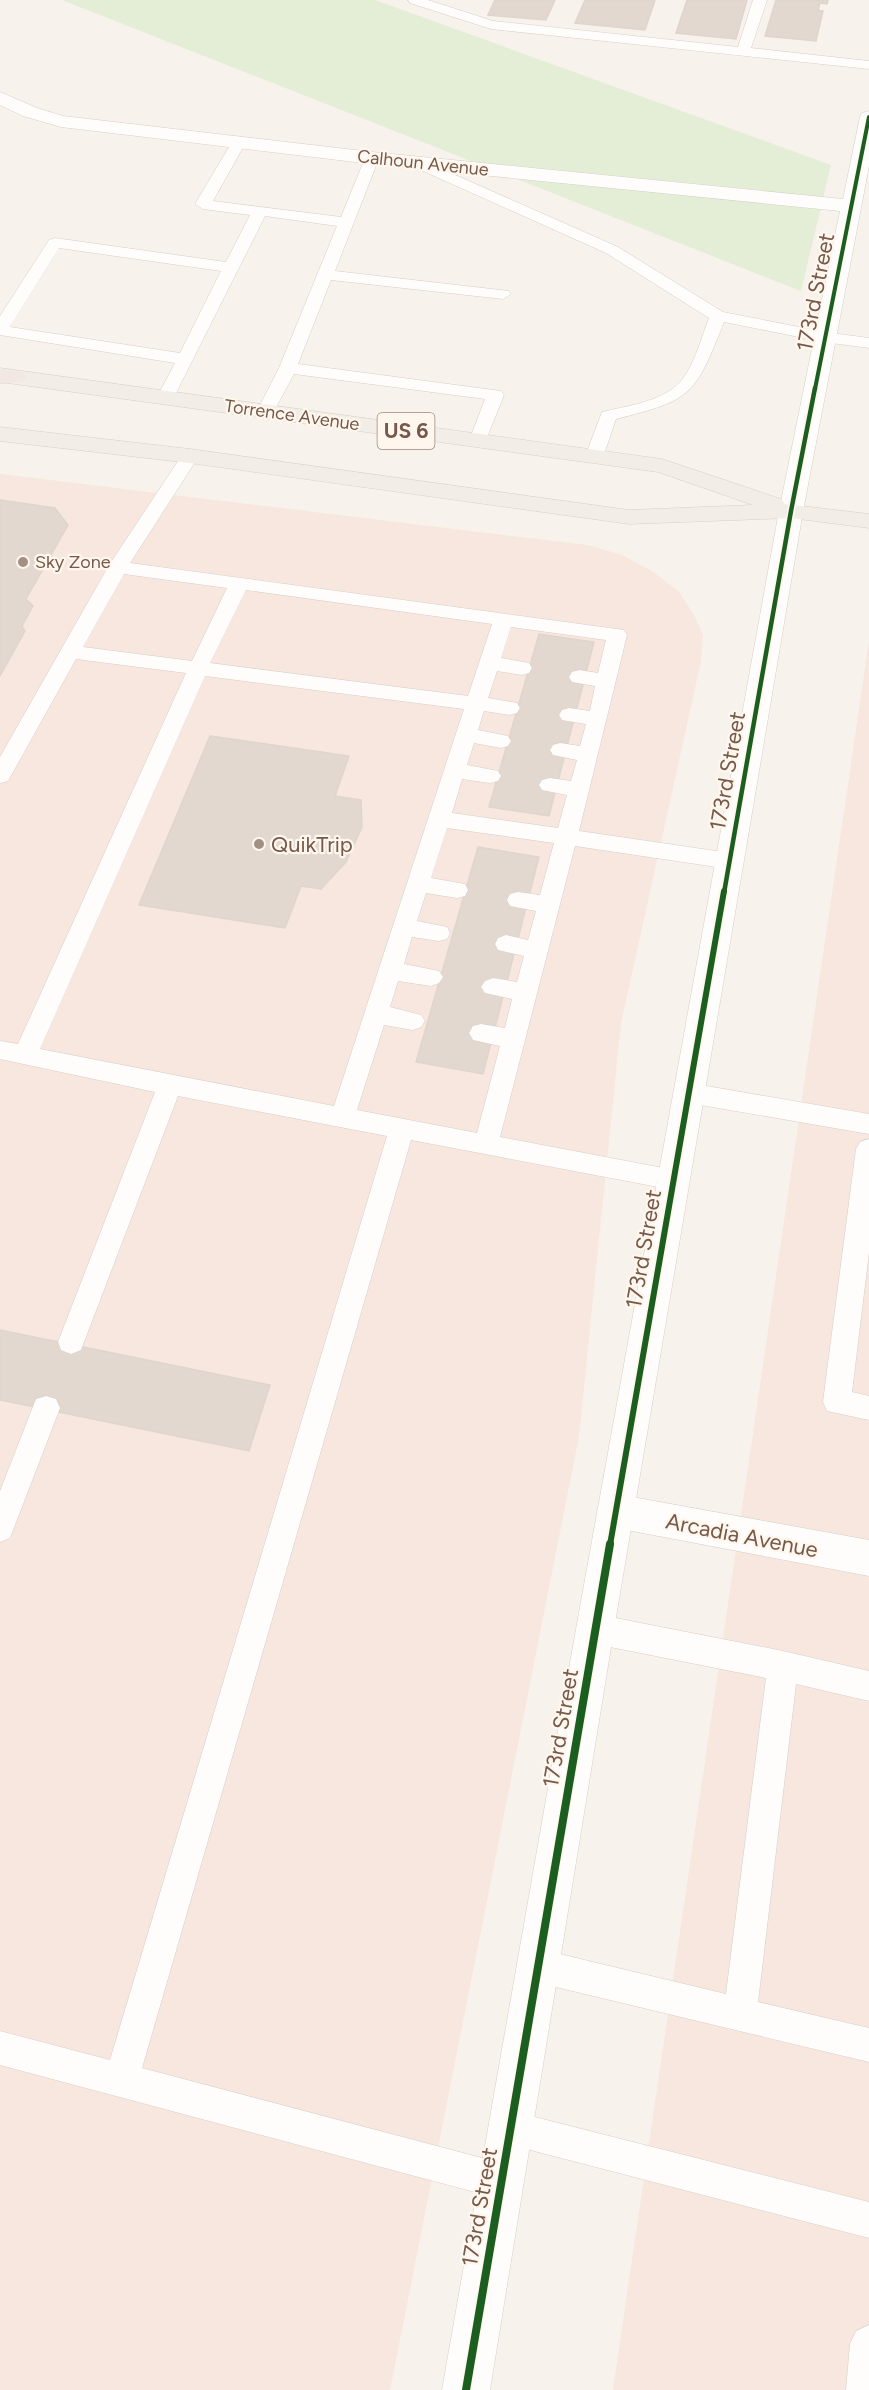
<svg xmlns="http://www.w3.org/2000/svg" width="869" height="2390" font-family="Figtree,sans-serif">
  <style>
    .commercial { fill: #f7e7df }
    .green { fill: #e4eed6 }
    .building { fill: #e2d8d0; stroke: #e0d5cd; stroke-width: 1.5 }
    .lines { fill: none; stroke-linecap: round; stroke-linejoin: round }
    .lane-casing { stroke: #d6cec8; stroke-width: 1 }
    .street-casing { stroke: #d6cec8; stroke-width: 1 }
    .secondary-casing { stroke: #d7cec8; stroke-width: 1 }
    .primary-casing { stroke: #d8cfca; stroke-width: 1 }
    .highway-casing { stroke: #d8cfca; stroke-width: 1 }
    .lane { fill: #fefdfc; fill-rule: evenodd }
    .street { fill: #fefdfc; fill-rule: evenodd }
    .secondary { fill: #fefdfc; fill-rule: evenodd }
    .primary { fill: #f2ede6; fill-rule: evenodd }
    .highway { fill: #f1e8e4; fill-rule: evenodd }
    .cycleway-far3-casing { stroke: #fff7ed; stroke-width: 6 }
    .cycleway-far2-casing { stroke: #fff7ed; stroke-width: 8 }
    .cycleway-far1-casing { stroke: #fff7ed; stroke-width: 10 }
    .cycleway-casing { stroke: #fff7ed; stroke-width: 11 }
    .cycleway-far3 { stroke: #1b5e20; stroke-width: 4 }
    .cycleway-far2 { stroke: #1b5e20; stroke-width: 4.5 }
    .cycleway-far1 { stroke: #1b5e20; stroke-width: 6 }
    .cycleway { stroke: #1b5e20; stroke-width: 8 }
    .poi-dot { fill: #a38f83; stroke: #fff7ed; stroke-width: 2 }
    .labels { text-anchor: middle; stroke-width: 4.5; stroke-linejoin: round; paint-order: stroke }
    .far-street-label { font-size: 18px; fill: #76594b; stroke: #fff7ed }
    .far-poi-label { font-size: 18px; fill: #76594b; stroke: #fff7ed; text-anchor: start }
    .shield { fill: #fff7ed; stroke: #9f887c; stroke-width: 1.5 }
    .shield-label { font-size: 21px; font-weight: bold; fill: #76594b }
    .street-label { font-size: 22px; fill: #76594b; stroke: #fff7ed }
    .poi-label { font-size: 22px; fill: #76594b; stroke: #fff7ed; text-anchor: start }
  </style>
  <rect width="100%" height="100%" fill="#f7f2eb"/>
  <!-- commercial -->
  <g class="commercial">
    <polygon points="0,474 587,545 622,555 655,573 679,592 694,615 703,635 701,661 621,1023 579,1436 390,2390 0,2390"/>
    <polygon points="869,641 869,2390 613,2390"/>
  </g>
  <!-- green -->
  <polygon class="green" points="62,0 375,0 831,165 801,291"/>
  <!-- building -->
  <g class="building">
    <polygon points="495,0 555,0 546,20 488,15"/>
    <polygon points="585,0 655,0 645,30 575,23"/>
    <polygon points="687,0 747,0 736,39 676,33"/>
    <polygon points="776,0 828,0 827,4 820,3 818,10 823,11 816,41 765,36"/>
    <polygon points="0,500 55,508 68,525 26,599 33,606 22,626 25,631 0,676"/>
    <polygon points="539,634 594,642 549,816 489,807"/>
    <polygon points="210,736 349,756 335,796 361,800 362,827 346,862 321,889 301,886 285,928 139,905"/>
    <polygon points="478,847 539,857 483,1074 416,1062"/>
    <polygon points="0,1330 270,1385 249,1451 0,1400"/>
  </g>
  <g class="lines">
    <!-- lane casing -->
    <g class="lane-casing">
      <g id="lane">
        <polygon points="408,0 428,0 493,21 738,47 753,0 767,0 751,48 869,61 869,69 491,29 410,3"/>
        <path d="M239,138L246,142L213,201L341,217L365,158L372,154L377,155L379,158L335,271L509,291L511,294L503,299L331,280L298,364L501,391L504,395L484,445H472L469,441L485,399L294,374L272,415H260L257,411L279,368L337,226L265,216L172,401H160L157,397L175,363L0,335V316L49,240L55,238L226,262L250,215L203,209L195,204L232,142ZM59,248L221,271L180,353L10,327Z"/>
        <path d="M417,158L618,247L723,312L824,332L869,338V348L824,342L724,322C695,395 693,400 616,419L603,457L600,461H588L585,457L602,412C626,406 662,402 680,382C695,365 701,338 709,318L606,253L412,166L409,163L412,160Z"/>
        <path d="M190,451L196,452L199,456L130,563L624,630L627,635L579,831L730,853L738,855L741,861L738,867L730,869L575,846L500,1137L674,1170L683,1173L687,1180L683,1187L674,1190L411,1140L142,2068L501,2163L514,2168L519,2181L514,2194L501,2199L0,2065V2031L110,2060L387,1136L178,1096L84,1342L81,1350L71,1354L61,1350L58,1342L155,1092L0,1059V1041L18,1044L186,673L76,659L8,781L0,783V757L108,567L184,452ZM124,574L227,588L192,661L83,647ZM246,590L492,624L468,696L210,663ZM511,627L606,640L598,673L579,670L572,672L569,677L572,682L595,686L590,711L569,708L562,710L559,715L562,720L586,724L580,746L560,743L553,745L550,750L553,755L577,760L571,781L550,778L542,780L539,785L542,790L567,795L558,828L452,813L462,779L490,783L498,781L501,776L498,771L467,765L474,743L501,748L508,746L511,741L508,736L478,730L484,711L510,715L517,713L520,708L517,703L488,698L497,671L522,675L529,673L532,668L529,663L501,658ZM205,676L464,709L334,1106L40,1049ZM447,828L554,843L540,895L518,892L510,894L507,900L510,906L536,911L528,940L506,935L498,938L495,944L498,950L524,956L517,982L493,978L485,981L481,987L485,993L512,999L505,1028L481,1024L473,1026L469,1033L473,1040L500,1046L477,1133L357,1110L384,1025L413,1030L421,1027L425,1021L421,1015L390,1007L398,981L431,986L439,983L443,977L439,971L404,964L412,937L439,941L447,939L450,933L447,927L417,921L426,893L457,898L465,896L468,890L465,884L431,878Z"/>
        <polygon points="689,1083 869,1114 869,1134 689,1103 680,1100 677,1093 680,1086"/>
        <polygon points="869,1139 869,1252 852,1392 869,1396 869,1420 827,1411 823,1402 856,1149 860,1142"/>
        <polygon points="46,1396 56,1399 60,1408 10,1538 0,1542 0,1491 36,1399"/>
        <polygon points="595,1614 783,1651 869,1671 869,1701 796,1684 758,2002 869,2028 869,2062 539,1983 527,1978 522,1966 527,1954 539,1949 726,1994 766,1678 595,1644 584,1639 580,1629 584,1619"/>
        <polygon points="511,2111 869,2202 869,2238 511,2145 499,2140 494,2128 499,2116"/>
        <polygon points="869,2325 869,2390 846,2390 850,2344 856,2331"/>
      </g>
    </g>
    <!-- street casing -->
    <g class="street-casing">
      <g id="street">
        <polygon points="0,92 37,108 63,116 372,152 843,199 860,117 862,113 869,111 869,166 803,511 799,516 791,518 783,516 779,511 840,211 372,164 61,127 23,116 0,105"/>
        <polygon points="616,1494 869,1540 869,1576 616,1528 603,1523 597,1511 603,1499"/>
      </g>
    </g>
    <!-- secondary casing -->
    <g class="secondary-casing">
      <polygon id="secondary" points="791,504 799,506 803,511 614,1629 490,2390 442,2390 576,1629 779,511 783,506"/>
    </g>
    <!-- primary casing -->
    <g class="primary-casing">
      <polygon id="primary" points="0,368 662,459 781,499 785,504 869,514 869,528 791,518 629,524 190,463 0,441 0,427 190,449 629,510 753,505 658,472 0,382"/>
    </g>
    <!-- highway casing -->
    <g class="highway-casing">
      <polygon id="highway" points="0,369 23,372 26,377 23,382 0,383"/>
    </g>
    <!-- lane -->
    <use href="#lane" class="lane"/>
    <!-- street -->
    <use href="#street" class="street"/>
    <!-- secondary -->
    <use href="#secondary" class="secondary"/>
    <!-- primary -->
    <use href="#primary" class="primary"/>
    <!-- highway -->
    <use href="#highway" class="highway"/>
    <!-- cycleway-far3 casing -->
    <g class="cycleway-far3-casing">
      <polyline id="cycleway-far3" points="815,389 869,117"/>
    </g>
    <!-- cycleway-far2 casing -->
    <g class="cycleway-far2-casing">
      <polyline id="cycleway-far2" points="724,893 791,511 815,388"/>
    </g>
    <!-- cycleway-far1 casing -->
    <g class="cycleway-far1-casing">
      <polyline id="cycleway-far1" points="610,1545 724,891"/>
    </g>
    <!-- cycleway casing -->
    <g class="cycleway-casing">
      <polyline id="cycleway" points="466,2390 610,1544"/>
    </g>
    <!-- cycleway-far3 -->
    <use href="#cycleway-far3" class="cycleway-far3"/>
    <!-- cycleway-far2 -->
    <use href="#cycleway-far2" class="cycleway-far2"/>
    <!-- cycleway-far1 -->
    <use href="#cycleway-far1" class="cycleway-far1"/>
    <!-- cycleway -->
    <use href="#cycleway" class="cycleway"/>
  </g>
  <!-- markers -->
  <g class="poi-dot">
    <circle cx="23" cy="562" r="6"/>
    <circle cx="259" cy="844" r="6"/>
  </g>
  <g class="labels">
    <!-- far-street labels -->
    <g class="far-street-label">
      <text transform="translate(423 163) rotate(6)" y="6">Calhoun Avenue</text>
      <text transform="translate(292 415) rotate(8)" y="6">Torrence Avenue</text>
    </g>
    <!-- far-poi labels -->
    <g class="far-poi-label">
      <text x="35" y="568">Sky Zone</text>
    </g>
    <!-- shield labels -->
    <rect class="shield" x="377.5" y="413" width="57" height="36" rx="4.5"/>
    <g class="shield-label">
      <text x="406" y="438">US 6</text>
    </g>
    <!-- street labels -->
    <g class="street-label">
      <text transform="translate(815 292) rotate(-79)" y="8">173rd Street</text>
      <text transform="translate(727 771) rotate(-80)" y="8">173rd Street</text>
      <text transform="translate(643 1249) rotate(-80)" y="8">173rd Street</text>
      <text transform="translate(742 1535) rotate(11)" y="8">Arcadia Avenue</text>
      <text transform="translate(560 1728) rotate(-80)" y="8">173rd Street</text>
      <text transform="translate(479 2207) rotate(-80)" y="8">173rd Street</text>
    </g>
    <!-- poi labels -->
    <g class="poi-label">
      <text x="271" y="852">QuikTrip</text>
    </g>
  </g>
</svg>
